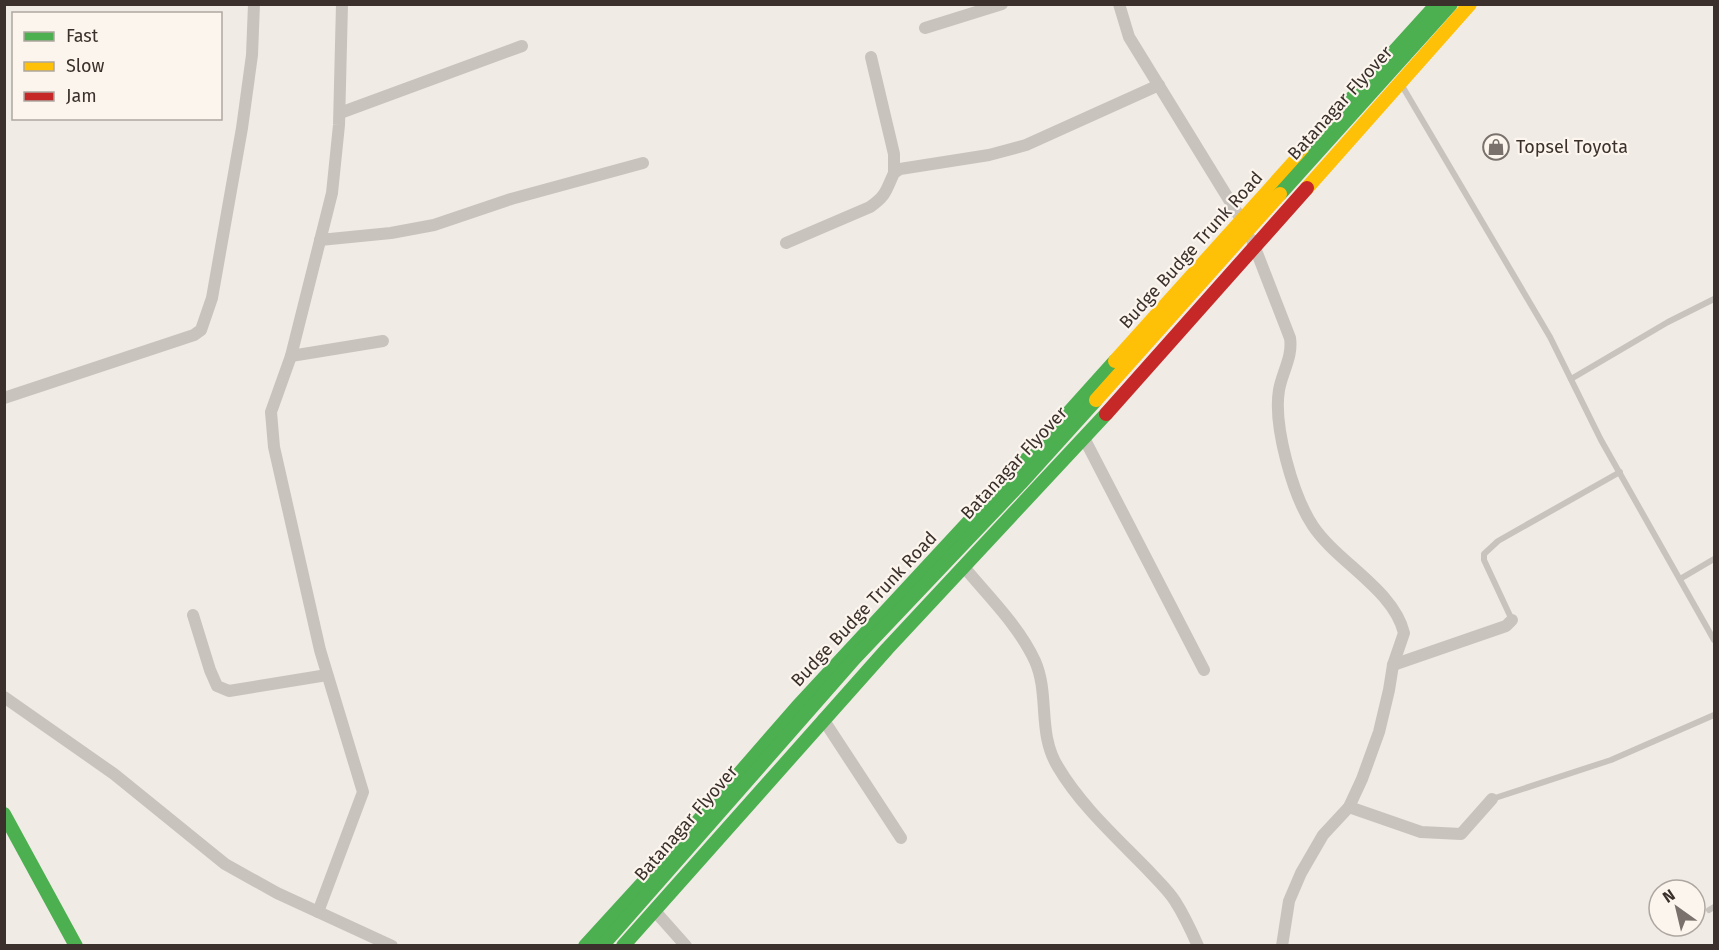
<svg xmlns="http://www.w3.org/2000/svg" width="1719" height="950" font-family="'Fira Sans',sans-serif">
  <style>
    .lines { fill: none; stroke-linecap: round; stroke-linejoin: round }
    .lane { stroke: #c9c3be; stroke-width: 6 }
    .street { stroke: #c9c3be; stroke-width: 12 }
    .fast { stroke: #4caf50; stroke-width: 14 }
    .slow { stroke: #ffc107; stroke-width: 14 }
    .jam { stroke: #c62828; stroke-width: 14 }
    .fast-bridge { stroke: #4caf50; stroke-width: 14 }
    .slow-bridge { stroke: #ffc107; stroke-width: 14 }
    .labels { text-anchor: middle; stroke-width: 4.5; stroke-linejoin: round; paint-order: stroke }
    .street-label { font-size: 18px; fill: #3b302b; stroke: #fbf5ee }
    .poi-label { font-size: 18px; fill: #3b302b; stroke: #fbf5ee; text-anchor: start }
  </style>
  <rect width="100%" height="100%" fill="#f0ebe5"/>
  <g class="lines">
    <!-- lane -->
    <g class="lane">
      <polyline points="1401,84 1550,337 1601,440 1714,640"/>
      <polyline points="1571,379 1668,322 1714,299"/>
      <polyline points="1680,579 1714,559"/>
      <polyline points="1512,620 1484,560 1484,554 1498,541 1620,472"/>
      <polyline points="1492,799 1611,760 1714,715"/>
      <polyline points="1709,910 1714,907"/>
    </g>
    <!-- street -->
    <g class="street">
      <polyline points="1119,4 1129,37 1244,224"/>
      <polyline points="925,28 1002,4"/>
      <polyline points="871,57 894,154 894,173"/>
      <polyline points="340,113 522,46"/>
      <polyline points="320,240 391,233 434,225 511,199 643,163"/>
      <path d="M1252,240L1290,338C1293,357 1282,372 1279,390C1273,426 1293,496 1313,526C1337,562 1394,590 1404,633L1393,665L1389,690L1379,732L1362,779L1349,807L1323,835L1301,873L1289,901L1282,946"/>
      <path d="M786,243L870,207C887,195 886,190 894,173L900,169L989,155L1026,145L1159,85"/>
      <polyline points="291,356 383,341"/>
      <polyline points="4,398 194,335 201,330 212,298 242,128 252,55 254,4"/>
      <polyline points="1084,438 1204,670"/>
      <path d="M964,567C988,596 1019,626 1035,661C1050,695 1037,733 1058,767C1081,806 1117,838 1148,870C1157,880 1168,890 1175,901C1184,915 1191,930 1198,946"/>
      <polyline points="193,615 210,670 217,686 229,691 327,675"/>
      <polyline points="1393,665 1506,626 1512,620"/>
      <polyline points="4,697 114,774 225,864 277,893 392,946"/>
      <polyline points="823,719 901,838"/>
      <polyline points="1349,807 1421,832 1461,834 1492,799"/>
      <polyline points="654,910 686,946"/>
      <polyline points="318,912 363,792 320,650 274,447 271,412 291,356 332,193 339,125 342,4"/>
    </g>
    <!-- fast -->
    <g class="fast">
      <polyline points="1302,153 1437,4"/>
      <polyline points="4,814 76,946"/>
      <polyline points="585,946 670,853 797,707 1025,461 1115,361"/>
      <polyline points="623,946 887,649 1106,414"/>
    </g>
    <!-- slow -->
    <g class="slow">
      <polyline points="1307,188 1470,4"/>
      <polyline points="1115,361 1302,153"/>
    </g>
    <!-- jam -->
    <polyline class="jam" points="1106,414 1307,188"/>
    <!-- fast-bridge -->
    <g class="fast-bridge">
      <polyline points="1280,194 1451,4"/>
      <polyline points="602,946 855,658 1021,483 1096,400"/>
    </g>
    <!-- slow-bridge -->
    <polyline class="slow-bridge" points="1096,400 1280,194"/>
  </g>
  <!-- icons -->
  <defs>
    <g id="shop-ring" transform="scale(1.35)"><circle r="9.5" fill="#fbf5ee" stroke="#7a716c" stroke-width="1.5"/><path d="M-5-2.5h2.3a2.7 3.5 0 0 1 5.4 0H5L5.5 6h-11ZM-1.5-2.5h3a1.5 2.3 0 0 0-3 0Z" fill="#7a716c"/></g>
  </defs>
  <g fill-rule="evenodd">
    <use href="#shop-ring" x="1496" y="147"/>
  </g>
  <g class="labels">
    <!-- street labels -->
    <g class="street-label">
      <text transform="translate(1340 103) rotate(-48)" y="6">Batanagar Flyover</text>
      <text transform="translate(1191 250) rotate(-48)" y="6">Budge Budge Trunk Road</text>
      <text transform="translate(1014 463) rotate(-47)" y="6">Batanagar Flyover</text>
      <text transform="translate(864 609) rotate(-47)" y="6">Budge Budge Trunk Road</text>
      <text transform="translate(686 823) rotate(-49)" y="6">Batanagar Flyover</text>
    </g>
    <!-- poi labels -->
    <g class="poi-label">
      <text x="1516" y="153">Topsel Toyota</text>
    </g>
  </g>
  <!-- border -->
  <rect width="1719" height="950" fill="none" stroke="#3b302b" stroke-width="12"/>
  <!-- legend -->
  <rect x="12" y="12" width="210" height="108" fill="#fbf5ee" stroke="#aea6a0" stroke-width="1.5"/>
  <rect x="24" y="32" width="30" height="9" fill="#4caf50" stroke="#aea6a0" stroke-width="1.5"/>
  <text x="66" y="42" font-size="18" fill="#3b302b">Fast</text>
  <rect x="24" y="62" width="30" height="9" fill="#ffc107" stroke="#aea6a0" stroke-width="1.5"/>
  <text x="66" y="72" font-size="18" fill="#3b302b">Slow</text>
  <rect x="24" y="92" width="30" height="9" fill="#c62828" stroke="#aea6a0" stroke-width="1.5"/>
  <text x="66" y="102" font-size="18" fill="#3b302b">Jam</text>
  <!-- north arrow -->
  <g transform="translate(1677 908) rotate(326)"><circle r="28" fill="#fbf5ee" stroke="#aea6a0" stroke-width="1.5"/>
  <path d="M0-4.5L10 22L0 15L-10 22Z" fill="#7a716c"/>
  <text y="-9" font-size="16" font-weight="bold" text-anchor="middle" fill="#3b302b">N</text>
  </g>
</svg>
